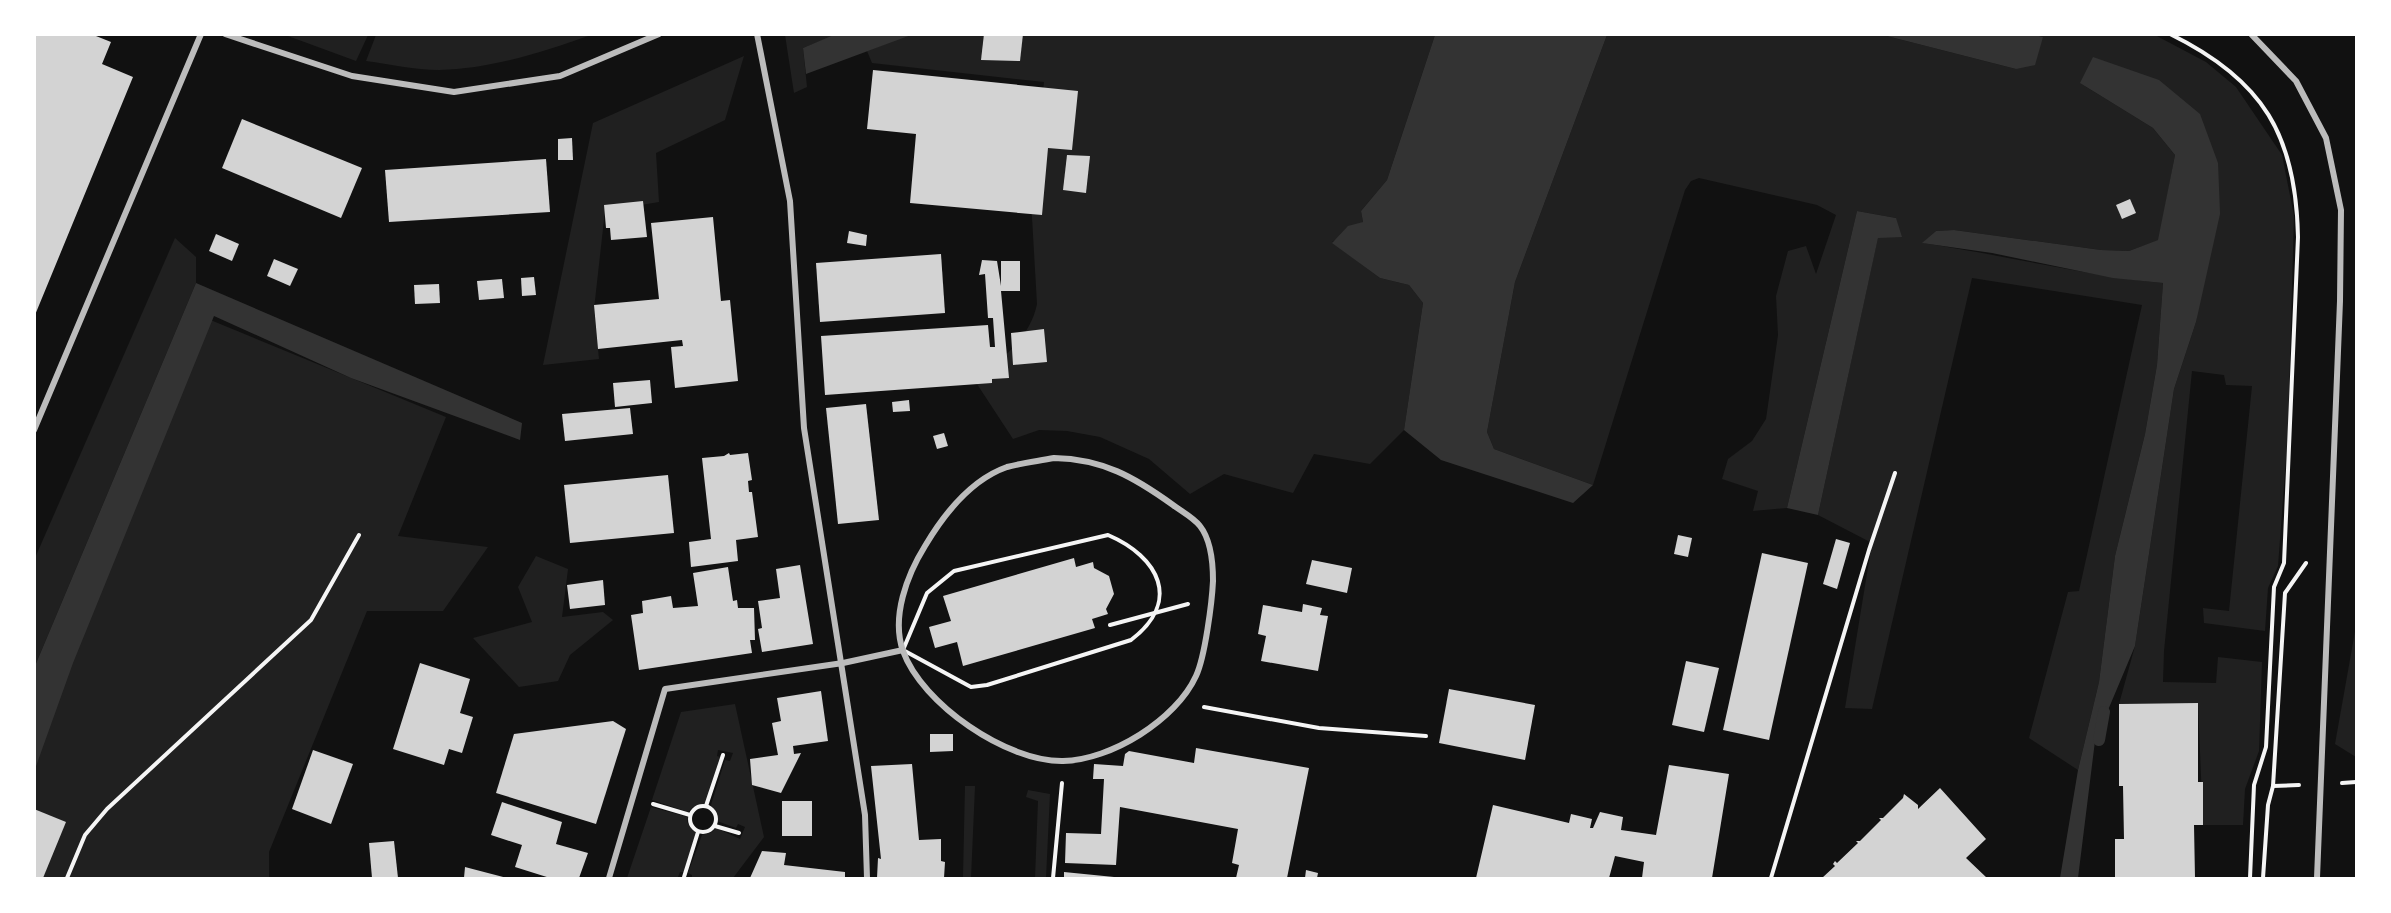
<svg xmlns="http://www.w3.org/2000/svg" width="2391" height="913" font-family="'Times New Roman',serif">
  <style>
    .green { fill: #202020 }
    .water { fill: #333 }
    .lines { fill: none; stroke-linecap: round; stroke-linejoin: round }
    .stream { stroke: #333; stroke-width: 12 }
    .building { fill: #d3d3d3 }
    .path { stroke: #f5f5f5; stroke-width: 4 }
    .minor { stroke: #bcbcbc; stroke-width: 6 }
  </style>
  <rect width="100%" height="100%" fill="#111"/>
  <!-- green -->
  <g class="green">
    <path d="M911,34L1435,35L1387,180L1361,211L1363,222L1332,242L1380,278L1409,285L1423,303L1404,430L1370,464L1314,454L1293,493L1224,474L1190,494L1149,459L1100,437L1067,431L1039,430L1013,439L975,381C1001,359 1030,339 1037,304L1031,200L1044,82L872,63L867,51Z"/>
    <path d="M2153,34L2206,62L2236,87L2282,155L2294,216L2288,432L2278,566L2268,588L2265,631L2204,623L2203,608L2229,611L2252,386L2226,385L2224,375L2192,371L2164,651L2163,682L2216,683L2218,657L2262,662L2259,751L2245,789L2243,825H2203L2198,703L2119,704L2135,646L2174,389L2196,322L2218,163L2080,83L2153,128L2175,155L2159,240L2129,251L2101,250L1954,230L1936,231L1923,243C2003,255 2083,275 2163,283L2157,365L2145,434L2115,556L2099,682L2078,770L2029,738L2068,592L2079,591L2142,305L1972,278L1872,709L1845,708L1872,543L1818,515L1878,237L1896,218L1857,211L1787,508L1753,511L1758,491L1722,479L1728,459L1752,441L1766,419L1778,335L1776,296L1788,251L1806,246L1816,274L1836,215L1817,205L1699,178L1691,181L1685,190L1593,485L1494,449L1487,432L1515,282L1607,35H1883L2016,69L2043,37L2035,35Z"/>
    <polygon points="288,35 288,34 368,35 356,61 288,36"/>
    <path d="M376,35H591C543,52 491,69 439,70C415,70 390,64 366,61Z"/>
    <polygon points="785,35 836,35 803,48 807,87 794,93"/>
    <polygon points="744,56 725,120 656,153 659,202 605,211 594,309 599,359 543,365 593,123"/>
    <polygon points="175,238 196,257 196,283 35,666 35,558"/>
    <polygon points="196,314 446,417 398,536 488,547 443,611 367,611 269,852 269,878 35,878 34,724"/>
    <polygon points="536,556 568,569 562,617 603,612 613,620 570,655 558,681 519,687 473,638 532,622 518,587"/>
    <polygon points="2356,626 2356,757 2335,744"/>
    <polygon points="735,704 764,837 733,878 692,878 692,875 688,873 702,835 712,832 716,828 740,839 745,827 738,824 736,828 717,821 718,816 711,805 725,760 730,761 733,753 718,750 717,756 720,757 706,804 693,807 688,812 652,800 681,712"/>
    <polygon points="965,786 975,786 971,878 963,878"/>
    <polygon points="1028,790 1050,794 1046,878 1035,878 1038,801 1026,797"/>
    <polygon points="651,807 688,817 687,822 696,833 684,872 680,872 678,877 683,878 627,878"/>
  </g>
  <!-- water -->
  <g class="water">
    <polygon points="836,34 911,34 911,35 806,74 803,48"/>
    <polygon points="1435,35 1607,35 1515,282 1487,432 1494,449 1593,485 1573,503 1441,460 1404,430 1423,303 1409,285 1380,278 1332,243 1348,226 1363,222 1361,211 1387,180"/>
    <polygon points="2035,35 2043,37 2035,65 2016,69 1883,35"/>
    <polygon points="2093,57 2159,80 2200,114 2218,163 2220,214 2196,322 2174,389 2135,646 2095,741 2078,878 2060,878 2078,770 2099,682 2115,556 2145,434 2157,365 2163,283 2113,278 1992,253 1922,243 1936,231 1954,230 2101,250 2129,251 2158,240 2175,155 2153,128 2080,83"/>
    <polygon points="1857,211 1896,218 1902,237 1878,238 1818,515 1787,508"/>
    <polygon points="196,283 522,423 520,440 351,378 214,316 73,663 35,769 35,666"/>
  </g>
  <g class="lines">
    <!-- stream -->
    <polyline class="stream" points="2099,740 2104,712"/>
  </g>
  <!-- building -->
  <g class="building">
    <polygon points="34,34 91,34 111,42 102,64 133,77 35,315"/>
    <polygon points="984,34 1023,34 1020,61 981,60"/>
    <polygon points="873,70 1078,91 1072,150 1048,148 1042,215 910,203 916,134 867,129"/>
    <polygon points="242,119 362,168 341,218 222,168"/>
    <polygon points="572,138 573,160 558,160 558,139"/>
    <polygon points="1067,155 1090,156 1086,193 1063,190"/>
    <polygon points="546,159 550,212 389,222 385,170"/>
    <polygon points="2130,199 2136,213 2122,219 2116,205"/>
    <polygon points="643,201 647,237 611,240 610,228 606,228 604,205"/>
    <polygon points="713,217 721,301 730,300 738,381 675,388 671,347 683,346 682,340 598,349 594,305 659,299 651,223"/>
    <polygon points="849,231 867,235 866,246 847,243"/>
    <polygon points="216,234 239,244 232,261 209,251"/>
    <polygon points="941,254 945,313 820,322 816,263"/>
    <polygon points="274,259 298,269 290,286 267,276"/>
    <polygon points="982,260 997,261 1001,286 1001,261 1020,261 1020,291 1001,291 1009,378 992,379 992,383 825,395 821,336 988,325 990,347 995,347 993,318 988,318 985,274 979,275"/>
    <polygon points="534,277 536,295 522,296 521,278"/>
    <polygon points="502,279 504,298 479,300 477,281"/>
    <polygon points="439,284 440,303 415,304 414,285"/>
    <polygon points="1044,329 1047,362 1013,365 1011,333"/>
    <polygon points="650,380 652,403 615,407 613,383"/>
    <polygon points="909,400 910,411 893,412 892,402"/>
    <polygon points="866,404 879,520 838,524 826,408"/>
    <polygon points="630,408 633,434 565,441 562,414"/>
    <polygon points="944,433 948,446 937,449 933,436"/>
    <polygon points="729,453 730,455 748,453 752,480 748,481 749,492 752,492 758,537 736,540 738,561 691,567 689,542 711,539 702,458 724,456"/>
    <polygon points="668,475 674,533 570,543 564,485"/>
    <polygon points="1678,535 1692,538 1688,557 1674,554"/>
    <polygon points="1836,539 1850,543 1837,589 1823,584"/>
    <polygon points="1762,553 1808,563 1769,740 1723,730"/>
    <polygon points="1074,558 1076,567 1093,562 1094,568 1109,576 1114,594 1106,609 1108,614 1092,619 1095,628 963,666 957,642 935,648 929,627 951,621 943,596"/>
    <polygon points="1312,560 1352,568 1347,593 1306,584"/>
    <polygon points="800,565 813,644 762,652 758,629 762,628 758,601 780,598 776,569"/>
    <polygon points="728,567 733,601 737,600 738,608 754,608 755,640 750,640 752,653 639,670 631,615 643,613 642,601 671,596 673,608 698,606 693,573"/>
    <polygon points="603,580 605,605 570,609 567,585"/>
    <polygon points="1303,604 1322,608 1320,615 1328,616 1318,671 1261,661 1266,636 1258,634 1263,605 1302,612"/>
    <polygon points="1686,661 1719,668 1704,732 1672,725"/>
    <polygon points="420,663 470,679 460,713 473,717 462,753 449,749 444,765 393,749"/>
    <polygon points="1449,689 1535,705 1525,760 1439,743"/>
    <polygon points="821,691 828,741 793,746 794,754 801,753 781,793 752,785 750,759 778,755 772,723 781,721 777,698"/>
    <polygon points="2198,703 2198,782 2203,782 2203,825 2194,825 2195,878 2115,878 2115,839 2124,839 2123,786 2119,786 2119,704"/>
    <polygon points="613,721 626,729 596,824 496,793 514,734"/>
    <polygon points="930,734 953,734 953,751 930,752"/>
    <polygon points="1196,748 1309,768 1287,878 1236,878 1239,865 1232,863 1238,829 1120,807 1116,865 1065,863 1066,833 1101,834 1104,779 1093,779 1094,764 1123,766 1125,754 1129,751 1194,763"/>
    <polygon points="313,750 353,764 331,824 292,809"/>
    <polygon points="912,764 919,840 941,839 941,861 945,862 944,878 877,878 878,858 881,859 871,766"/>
    <polygon points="1669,765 1729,774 1712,878 1642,878 1644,862 1615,856 1609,878 1476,878 1493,805 1569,823 1571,814 1592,819 1590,828 1593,828 1600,812 1623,817 1621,830 1656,835"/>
    <polygon points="1940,788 1986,839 1966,858 1987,878 1822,878 1835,866 1833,864 1835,861 1837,863 1858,843 1856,841 1860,841 1881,820 1879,818 1883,818 1903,798 1904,794 1918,805 1918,809"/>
    <rect x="782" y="801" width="30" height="35"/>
    <polygon points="502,802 562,822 556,844 588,853 579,878 550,878 515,867 522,845 491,835"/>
    <polygon points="34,809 66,822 43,878 34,878"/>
    <polygon points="394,841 398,878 372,878 369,843"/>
    <polygon points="762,851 786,853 784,865 845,872 845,878 750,878"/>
    <polygon points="465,867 507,878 464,878"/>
    <polygon points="1306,870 1318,873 1317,878 1305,878"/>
    <polygon points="1064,872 1114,877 1114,878 1064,878"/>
  </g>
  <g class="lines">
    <!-- path -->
    <g class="path">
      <path d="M2170,34C2264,80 2296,136 2298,237L2284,563L2274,587L2266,747L2254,785L2250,878"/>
      <path d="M1108,535C1159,557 1182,601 1131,640L987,685L971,687L903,650L927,593L954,571Z"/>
      <polyline points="1110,625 1188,604"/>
      <polyline points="1204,707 1319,728 1426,736"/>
      <polyline points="2342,783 2356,782"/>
      <polyline points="2273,786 2299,785"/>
      <polyline points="653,804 690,815"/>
      <circle cx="703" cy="819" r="13"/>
      <polyline points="706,806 723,755"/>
      <polyline points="715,826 739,833"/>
      <polyline points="684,877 698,832"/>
      <polyline points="67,878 85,835 107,809 311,620 359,535"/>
      <polyline points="1053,878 1062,783"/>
      <polyline points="1771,878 1869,550 1895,473"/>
      <polyline points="2263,878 2268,805 2273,786 2285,593 2306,563"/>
    </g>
    <!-- minor -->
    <g class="minor">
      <polyline points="225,34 352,76 454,92 560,76 659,34"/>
      <polyline points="757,34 790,201 804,428 865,815 867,878"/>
      <polyline points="2251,34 2296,81 2326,138 2341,210 2340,301 2317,878"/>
      <polyline points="34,430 201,34"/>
      <path d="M1054,458C1103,459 1134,477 1173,505C1181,511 1194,518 1200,526C1211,540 1213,563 1213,581C1212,602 1205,657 1196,676C1176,720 1111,760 1063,761C1007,762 922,704 903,651C891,617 907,575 925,546C944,514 970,480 1007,467C1022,463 1039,461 1054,458Z"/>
      <polyline points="609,878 665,689 843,663 903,650"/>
    </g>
  </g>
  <!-- border -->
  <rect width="2391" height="913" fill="none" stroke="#ffffff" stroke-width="72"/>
</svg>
